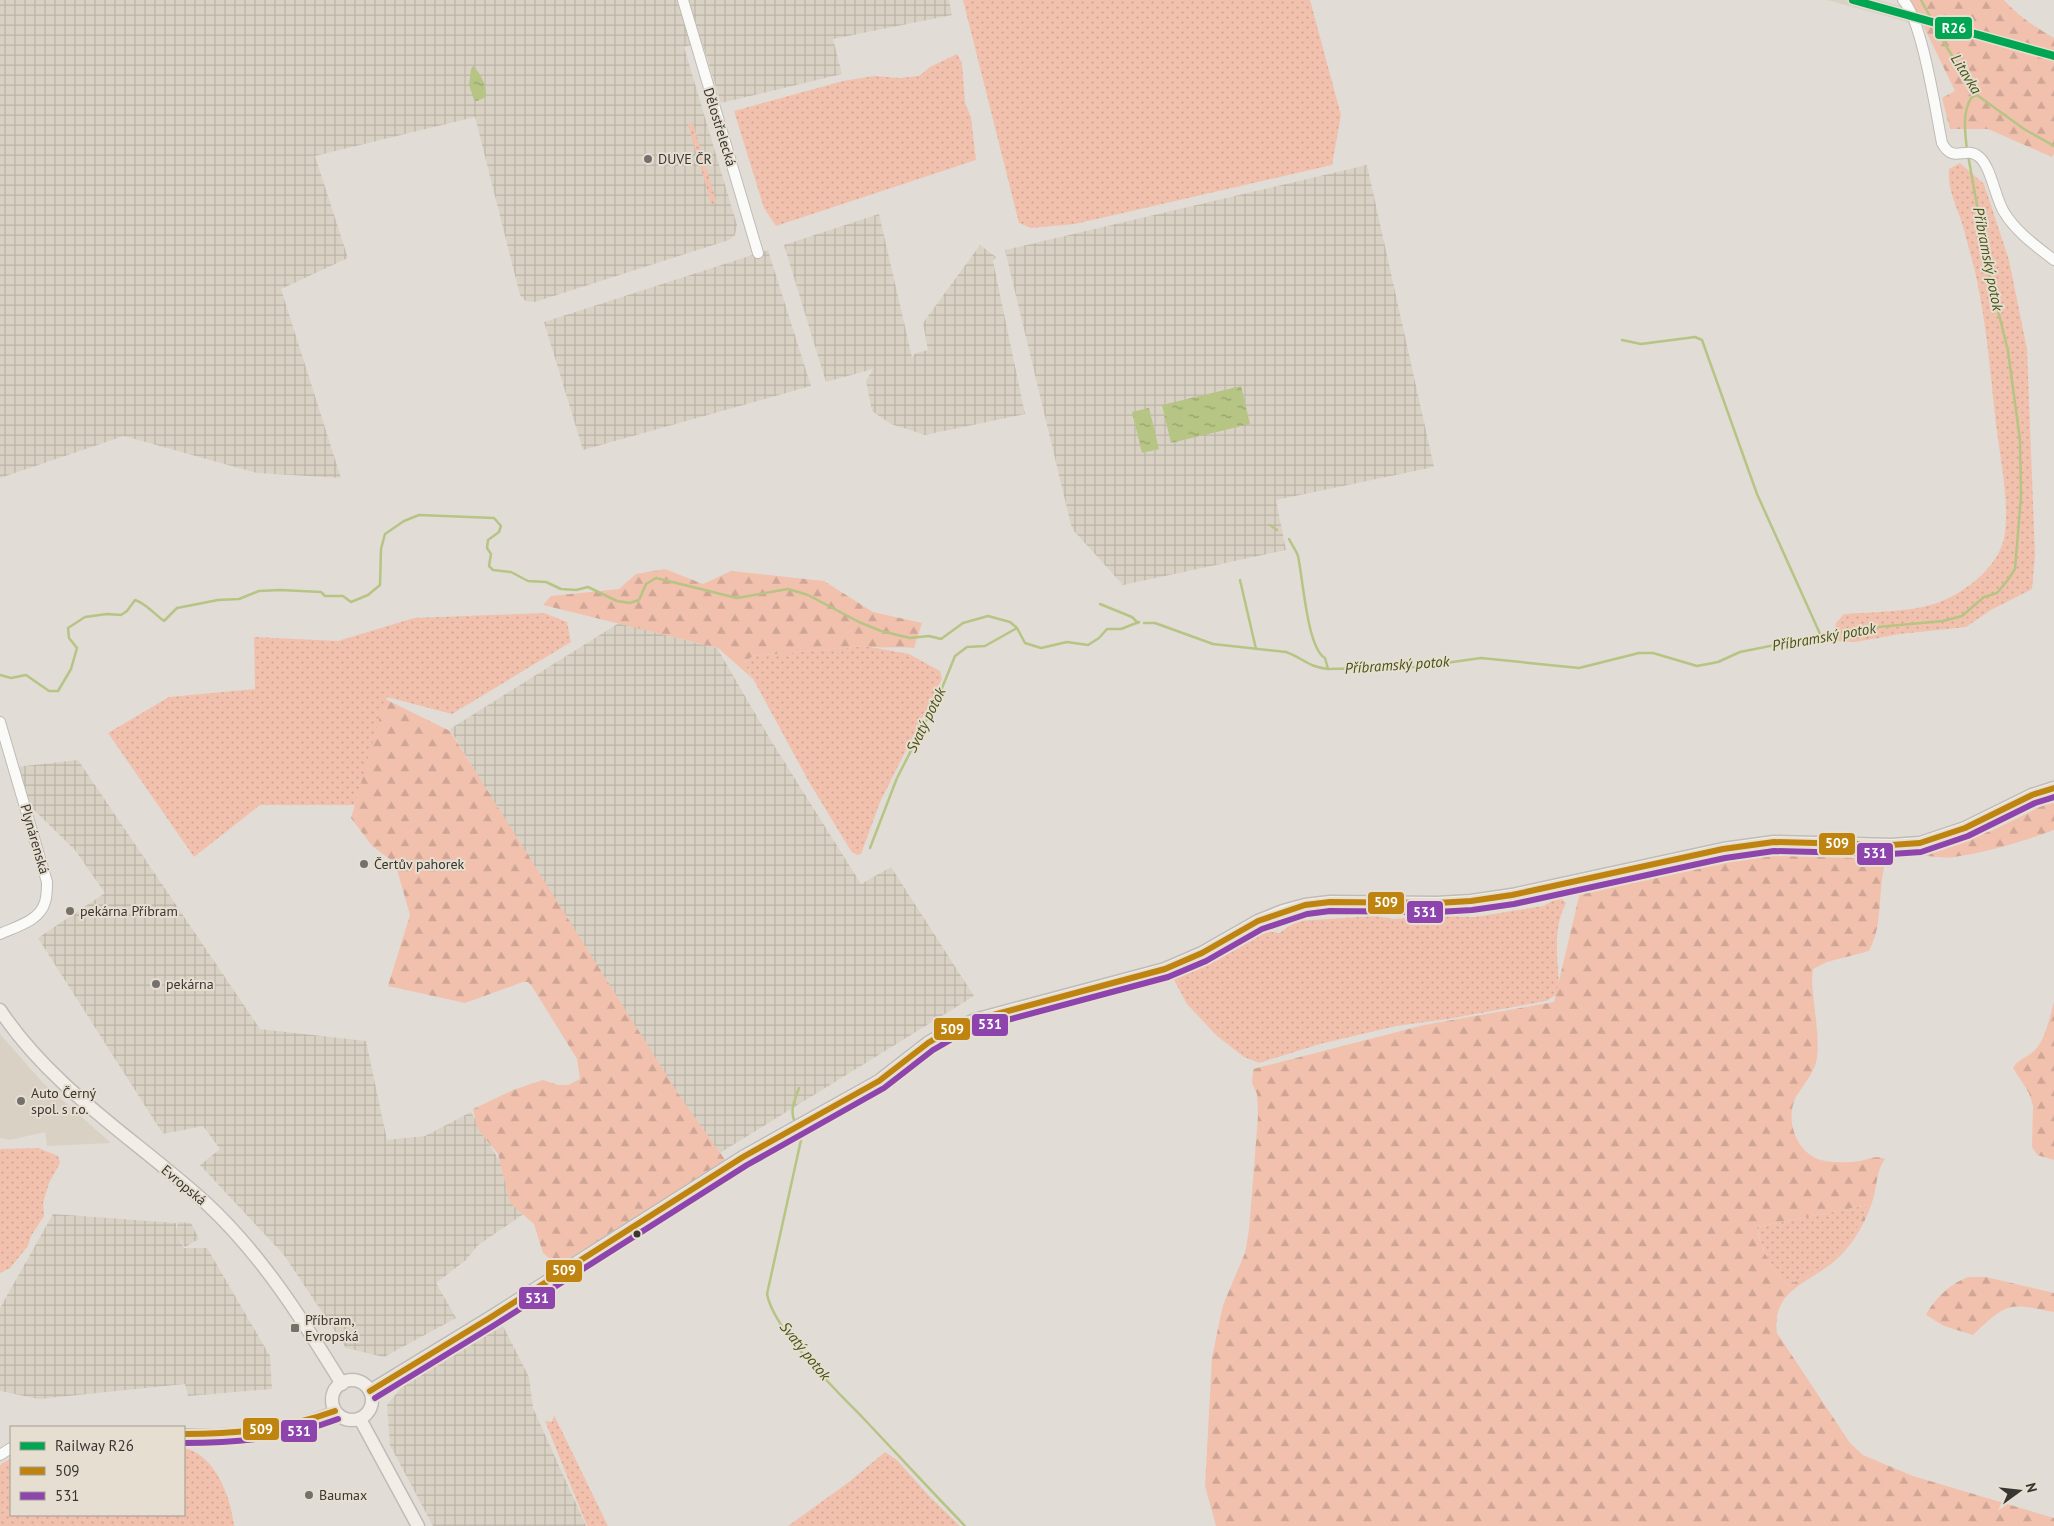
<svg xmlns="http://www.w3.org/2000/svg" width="2054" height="1526" font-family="'PT Sans',sans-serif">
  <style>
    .built { fill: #d9d2c4 }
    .industrial { fill: url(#industrial-grid) }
    .grass { fill: url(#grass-dots) }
    .forest { fill: url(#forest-firs); fill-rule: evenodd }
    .water { fill: url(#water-ripples) }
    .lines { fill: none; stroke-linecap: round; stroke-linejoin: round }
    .stream { stroke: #b6c484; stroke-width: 2.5 }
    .minor-casing { stroke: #bebbb6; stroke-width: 12 }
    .major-casing { stroke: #bebcb8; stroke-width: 15 }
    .minor { stroke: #fafaf9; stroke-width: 10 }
    .major { stroke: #f3ede8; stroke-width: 12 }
    .bus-1-casing { stroke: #e6ded1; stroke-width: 10 }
    .bus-2-casing { stroke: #e6ded1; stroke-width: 10 }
    .bus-1 { stroke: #be840f; stroke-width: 6 }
    .bus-2 { stroke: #8e44ad; stroke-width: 6 }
    .rail-1-casing { stroke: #e6ded1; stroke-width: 11 }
    .rail-1 { stroke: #00a651; stroke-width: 8 }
    .poi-dot { fill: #74706b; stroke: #e6ded1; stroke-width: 2 }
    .bus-dot { fill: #393631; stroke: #e6ded1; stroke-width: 2 }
    .labels { text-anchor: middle; stroke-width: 4; stroke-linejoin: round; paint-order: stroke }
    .street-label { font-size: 14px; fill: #393631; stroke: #e6ded1 }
    .poi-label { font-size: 14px; fill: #393631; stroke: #e6ded1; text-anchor: start }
    .water-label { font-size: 15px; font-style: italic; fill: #475413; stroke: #e6ded1 }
    .line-badge { stroke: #e6ded1; stroke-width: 2 }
    .badge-label { font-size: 14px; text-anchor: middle; font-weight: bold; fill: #fff }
  </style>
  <defs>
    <pattern id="industrial-grid" width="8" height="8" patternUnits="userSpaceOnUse" patternTransform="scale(1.25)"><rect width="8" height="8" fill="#d9d2c4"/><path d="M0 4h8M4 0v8" fill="none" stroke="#bbb5a9"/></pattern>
    <pattern id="grass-dots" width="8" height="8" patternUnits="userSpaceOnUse" patternTransform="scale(1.25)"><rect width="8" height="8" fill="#f1c1ae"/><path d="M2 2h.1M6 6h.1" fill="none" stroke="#cfa696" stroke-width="1.8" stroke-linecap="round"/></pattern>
    <pattern id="forest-firs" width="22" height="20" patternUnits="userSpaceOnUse" patternTransform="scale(1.25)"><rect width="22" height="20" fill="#f1c1ae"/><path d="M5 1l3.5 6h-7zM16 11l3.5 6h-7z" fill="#cfa696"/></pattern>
    <pattern id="water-ripples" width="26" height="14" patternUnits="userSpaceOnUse" patternTransform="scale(1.25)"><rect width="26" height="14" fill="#b6c484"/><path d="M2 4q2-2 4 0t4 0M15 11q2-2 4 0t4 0" fill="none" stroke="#95a06d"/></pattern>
  </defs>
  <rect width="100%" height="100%" fill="#e1ddd6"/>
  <!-- built -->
  <g class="built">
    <polygon points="1827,0 1878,0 1893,4 2054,49 2054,62"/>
    <polygon points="0,1034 43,1083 111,1143 47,1146 45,1132 10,1140 0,1138"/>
  </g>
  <!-- industrial -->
  <g class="industrial">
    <polygon points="0,0 949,0 952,15 833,39 842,74 721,103 702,42 684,47 737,225 735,235 729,240 535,302 526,301 520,295 475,117 315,156 348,258 281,289 341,478 257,473 124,436 0,478"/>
    <polygon points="1367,165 1434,467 1276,500 1286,550 1123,585 1074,531 1071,525 1005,250"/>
    <polygon points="879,214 912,357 916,353 928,350 923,323 980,245 996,257 993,261 1025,414 925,435 891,424 872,411 866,381 873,369 826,382 784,245"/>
    <polygon points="768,250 811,386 583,450 544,322"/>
    <polygon points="619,623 717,648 770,739 861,884 891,867 974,996 715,1156 578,946 450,729"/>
    <polygon points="78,760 260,1029 366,1041 387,1140 425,1136 471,1112 528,1211 477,1246 466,1260 436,1283 456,1318 384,1357 346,1348 284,1255 200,1165 220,1149 203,1126 163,1134 38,938 105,893 75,850 28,804 15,767"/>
    <polygon points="53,1214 176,1223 176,1232 178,1222 191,1223 199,1239 185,1247 177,1234 184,1248 207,1248 270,1356 272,1389 188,1396 185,1384 39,1399 0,1391 0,1308"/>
    <polygon points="503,1326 529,1377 533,1408 586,1526 433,1526 390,1445 387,1405 401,1388 432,1364"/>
  </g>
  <!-- grass -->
  <g class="grass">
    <polygon points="963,0 1310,0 1341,115 1332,165 1075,224 1031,228 1019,223"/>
    <polygon points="957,54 962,63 965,103 971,117 976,160 776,226 764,208 734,111 843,81 874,76 900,78 919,76 930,67"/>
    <polygon points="693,123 716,201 714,205 711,203 688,125"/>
    <path d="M1960,163L1984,184L2009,260L2027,349L2035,555L2032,589L1991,610L1966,627L1900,634L1856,642L1832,641L1836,623L1844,614C1872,612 1911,612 1937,603C1967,592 2001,565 2005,533C2009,499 2000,458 1996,424C1990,370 1986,316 1973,263C1969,250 1966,236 1962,223C1956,205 1947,188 1949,169Z"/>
    <polygon points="544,613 567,622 571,642 452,714 387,697 355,805 260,805 194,857 108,733 169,697 255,689 254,637 338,641 414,618"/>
    <polygon points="864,646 909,654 940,671 942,679 880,802 861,854 857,855 851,851 809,782 744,662 753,656"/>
    <path d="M1560,897L1566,903C1552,930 1558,958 1559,987L1556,995L1546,1001L1448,1019L1396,1026L1320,1044L1259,1063L1244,1057L1216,1035L1187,1004L1174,980V973L1221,950L1267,931L1279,933L1297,921L1375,916L1394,919L1429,916L1475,917L1543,906Z"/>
    <polygon points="38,1148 58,1156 60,1163 49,1183 43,1203 44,1216 31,1236 28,1246 10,1268 0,1273 0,1149"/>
    <path d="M1868,1205C1850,1251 1832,1263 1789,1285C1774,1278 1759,1243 1757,1227Z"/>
    <polygon points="554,1415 608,1526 587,1526 545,1421 552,1422"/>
    <path d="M184,1448C215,1454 231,1497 234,1526H0V1465L11,1458V1515H184Z"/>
    <polygon points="885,1452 897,1460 929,1496 960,1526 788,1526 849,1482"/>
  </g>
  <!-- forest -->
  <g class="forest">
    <path d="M1911,0H2004C2018,16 2035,27 2054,38V154L2052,157L1988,129H1950L1942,98L1955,91Z"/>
    <path d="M665,569L703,584L731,571L824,581L873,612L922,623L914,648C897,646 881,649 864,646L753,656L744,662L748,665L747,668L753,679L718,648L543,605L551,596L619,589L636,574Z"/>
    <polygon points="385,699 450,731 679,1095 728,1164 558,1265 543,1253 534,1224 510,1203 498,1154 477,1128 473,1109 513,1090 543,1080 558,1085 568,1085 580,1079 577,1059 533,988 528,982 523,982 465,1003 388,986 410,915 395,863 372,846 351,818"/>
    <path d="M2054,803V830C2021,842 1989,852 1954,857C1931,860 1908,848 1886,860C1877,889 1884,924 1869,951L1827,962L1813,969L1812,981C1813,1001 1820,1038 1817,1057C1816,1071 1803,1085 1796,1097C1785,1118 1795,1150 1818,1159C1829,1163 1848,1163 1860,1161C1870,1159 1875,1155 1885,1159C1877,1170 1877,1183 1874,1196C1868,1218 1855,1242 1838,1258C1812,1283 1771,1288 1777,1333L1850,1443L1863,1455L1913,1476L2054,1518V1526H1216L1205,1486L1212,1357L1223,1305L1245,1253L1249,1230L1258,1116L1257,1094L1252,1083L1253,1069L1424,1025L1554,1002L1581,888L1728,855L1800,848L1882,853L1923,850L1991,831L2046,804ZM1868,1205C1850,1251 1832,1263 1789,1285C1775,1279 1758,1242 1757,1227Z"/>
    <path d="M2054,1002V1160L2037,1155L2032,1147L2033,1106L2029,1093L2013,1068C2018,1059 2027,1058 2034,1051C2045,1041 2050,1016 2054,1002Z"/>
    <path d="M1969,1277H1986L2054,1293V1312C2008,1303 2008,1302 1973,1335L1944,1326L1926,1315C1934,1299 1952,1282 1969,1277Z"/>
  </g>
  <!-- water -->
  <g class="water">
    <path d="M473,66C481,73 487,87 486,97L477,101L474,100L469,85L471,69Z"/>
    <polygon points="1241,386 1250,424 1171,443 1162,405"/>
    <polygon points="1149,408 1159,449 1142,453 1132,412"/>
  </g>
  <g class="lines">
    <!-- stream -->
    <g class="stream">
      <polyline points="1921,0 1946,46 1977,95 2024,129 2054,146"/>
      <path d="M1967,150C1965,132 1962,114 1971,98L1977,95"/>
      <polyline points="1622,340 1641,344 1695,337 1702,340 1757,494 1821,636"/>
      <polyline points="1270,525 1277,530"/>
      <path d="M1289,539C1292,545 1296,550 1298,556C1303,578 1307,648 1325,658L1328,669"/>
      <polyline points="1240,580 1256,649"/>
      <polyline points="1100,604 1132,617 1138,623"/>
      <path d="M1144,623H1155L1213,644L1286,652C1303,658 1308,667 1328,669L1417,667L1481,658L1579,668L1639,653H1653L1697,666L1718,662L1740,652L1856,629L1943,621L1962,616L1984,597L1997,593L2007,581L2015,569L2021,497L2020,440L2008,351L1990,278L1968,155"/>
      <path d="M0,675L11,678L26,675L49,691H58L71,669L77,648L69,638L68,628L85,617L107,614L121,615L127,611L135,600C147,604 154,614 164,621L177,608L218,600L239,599L259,591L280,590L321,592L325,596H343L351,602L368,595L380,585L381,549L385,534L404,521L419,515L494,518L501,526L499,532L488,540L487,548L491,554L489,566L493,570L511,572L528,581L546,582L561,589L576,590L588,587L617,601L630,603L639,600L646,584L656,578L737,598L788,589L808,595L859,622L881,631L910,638L929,636L941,639L963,623L988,616L1010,622L1017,628L1025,643L1041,648L1067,642L1088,645L1099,638L1107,629H1121L1139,622"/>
      <polyline points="870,848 897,778 938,698 955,656 967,647 985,646 1017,628"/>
      <path d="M794,1120C790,1109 795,1099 799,1088"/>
      <path d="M799,1132L801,1140L767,1294C774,1331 837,1391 865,1420C898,1455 931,1491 965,1526"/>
    </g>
    <!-- minor casing -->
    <g class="minor-casing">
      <g id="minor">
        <polyline points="683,0 758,253"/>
        <path d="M1903,0C1922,19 1936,113 1942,143C1953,164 1965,146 1978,156C1991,165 1995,198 2004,212C2016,232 2036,246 2054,260"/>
        <path d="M0,722L47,882C47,889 47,896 45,902C40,921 15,927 0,934"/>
        <path d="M184,1434C236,1435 287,1431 335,1411"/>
        <polyline points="0,1455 11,1448"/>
      </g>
    </g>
    <!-- major casing -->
    <g class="major-casing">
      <g id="major">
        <path d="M0,1010C53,1090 137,1140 206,1203C262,1255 302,1319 342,1384"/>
        <circle cx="352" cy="1400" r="20"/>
        <polyline points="370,1391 488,1319 743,1157 879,1081 928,1043 948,1031 978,1019 1165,969 1202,953 1258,921 1283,911 1305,905 1330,902 1437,903 1471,901 1512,895 1723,849 1774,842 1891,845 1920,843 1965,828 2032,795 2054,788"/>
        <polyline points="360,1419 418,1526"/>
      </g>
    </g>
    <!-- minor -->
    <use href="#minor" class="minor"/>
    <!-- major -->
    <use href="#major" class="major"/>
    <!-- bus-1 casing -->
    <g class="bus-1-casing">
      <g id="bus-1">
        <polyline points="370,1391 488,1319 743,1157 879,1081 928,1043 948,1031 978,1019 1165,969 1202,953 1258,921 1305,905 1330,902 1437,903 1471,901 1512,895 1723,849 1774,842 1891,845 1920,843 1965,828 2032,795 2054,788"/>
        <path d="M184,1434C236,1434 286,1429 335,1411"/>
      </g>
    </g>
    <!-- bus-2 casing -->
    <g class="bus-2-casing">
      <g id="bus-2">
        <polyline points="375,1398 493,1326 747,1165 884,1088 933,1050 952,1039 981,1027 1168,977 1206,961 1262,929 1307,914 1330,911 1437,912 1472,910 1514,904 1725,858 1774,851 1891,854 1921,852 1968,836 2035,803 2054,797"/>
        <path d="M184,1443C237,1443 288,1438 338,1419"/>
      </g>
    </g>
    <!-- bus-1 -->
    <use href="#bus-1" class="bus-1"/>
    <!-- bus-2 -->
    <use href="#bus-2" class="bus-2"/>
    <!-- rail-1 casing -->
    <g class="rail-1-casing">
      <polyline id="rail-1" points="1853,0 2054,56"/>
    </g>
    <!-- rail-1 -->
    <use href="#rail-1" class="rail-1"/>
  </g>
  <!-- markers -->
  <g class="poi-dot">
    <circle cx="648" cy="159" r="5"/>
    <circle cx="364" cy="864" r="5"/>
    <circle cx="70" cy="911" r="5"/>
    <circle cx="156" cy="984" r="5"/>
    <circle cx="21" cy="1101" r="5"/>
    <rect x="290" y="1323" width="10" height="10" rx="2.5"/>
    <circle cx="309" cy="1495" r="5"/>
  </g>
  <circle class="bus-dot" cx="637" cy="1234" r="4.5"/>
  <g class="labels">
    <!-- street labels -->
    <g class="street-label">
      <text transform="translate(720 127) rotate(73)" y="5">Dělostřelecká</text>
      <text transform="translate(35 839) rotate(74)" y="5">Plynárenská</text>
      <text transform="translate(184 1185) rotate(40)" y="5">Evropská</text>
    </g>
    <!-- poi labels -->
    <g class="poi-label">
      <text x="658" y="164">DUVE ČR</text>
      <text x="374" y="869">Čertův pahorek</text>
      <text x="80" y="916">pekárna Příbram</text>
      <text x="166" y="989">pekárna</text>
      <text x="31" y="1098">Auto Černý<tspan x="31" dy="16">spol. s r.o.</tspan></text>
      <text x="305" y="1325">Příbram,<tspan x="305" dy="16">Evropská</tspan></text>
      <text x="319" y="1500">Baumax</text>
    </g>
    <!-- water labels -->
    <g class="water-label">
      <text transform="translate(1966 74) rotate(58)" y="5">Litavka</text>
      <text transform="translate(1988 259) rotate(79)" y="5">Příbramský potok</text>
      <text transform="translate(1824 637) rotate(-10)" y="5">Příbramský potok</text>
      <text transform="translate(1397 665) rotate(-4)" y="5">Příbramský potok</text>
      <text transform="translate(926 720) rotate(-64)" y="5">Svatý potok</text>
      <text transform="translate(805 1351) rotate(51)" y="5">Svatý potok</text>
    </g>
  </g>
  <g class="line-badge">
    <rect x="1934" y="16" width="39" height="24" rx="5" fill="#00a651"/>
    <rect x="1818" y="832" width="38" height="24" rx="5" fill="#be840f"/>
    <rect x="1856" y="842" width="38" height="24" rx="5" fill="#8e44ad"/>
    <rect x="1367" y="891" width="38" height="24" rx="5" fill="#be840f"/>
    <rect x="1406" y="900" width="38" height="24" rx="5" fill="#8e44ad"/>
    <rect x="971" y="1013" width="38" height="24" rx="5" fill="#8e44ad"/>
    <rect x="933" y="1017" width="38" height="24" rx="5" fill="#be840f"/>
    <rect x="545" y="1259" width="38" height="24" rx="5" fill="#be840f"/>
    <rect x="518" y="1286" width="38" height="24" rx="5" fill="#8e44ad"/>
    <rect x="242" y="1417" width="38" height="24" rx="5" fill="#be840f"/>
    <rect x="280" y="1419" width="38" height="24" rx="5" fill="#8e44ad"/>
  </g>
  <g class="badge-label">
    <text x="1954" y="33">R26</text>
    <text x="1837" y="848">509</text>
    <text x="1875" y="858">531</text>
    <text x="1386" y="907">509</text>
    <text x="1425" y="917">531</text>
    <text x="990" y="1029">531</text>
    <text x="952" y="1034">509</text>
    <text x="564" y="1275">509</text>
    <text x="537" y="1303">531</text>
    <text x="261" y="1434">509</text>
    <text x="299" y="1436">531</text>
  </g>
  <!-- legend -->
  <rect x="10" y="1426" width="175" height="90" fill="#e6ded1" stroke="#a19b91"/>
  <rect x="20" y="1442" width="25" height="8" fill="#00a651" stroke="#a19b91"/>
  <text x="55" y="1451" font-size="15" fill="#393631">Railway R26</text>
  <rect x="20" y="1467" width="25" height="8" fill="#be840f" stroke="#a19b91"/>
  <text x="55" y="1476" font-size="15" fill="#393631">509</text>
  <rect x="20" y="1492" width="25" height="8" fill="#8e44ad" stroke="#a19b91"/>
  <text x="55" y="1501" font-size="15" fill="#393631">531</text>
  <!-- north arrow -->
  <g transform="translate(2019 1491) rotate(75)" stroke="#e6ded1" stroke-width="4" paint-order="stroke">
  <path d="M0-4L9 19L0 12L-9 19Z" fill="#393631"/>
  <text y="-8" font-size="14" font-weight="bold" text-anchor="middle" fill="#393631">N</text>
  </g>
</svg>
